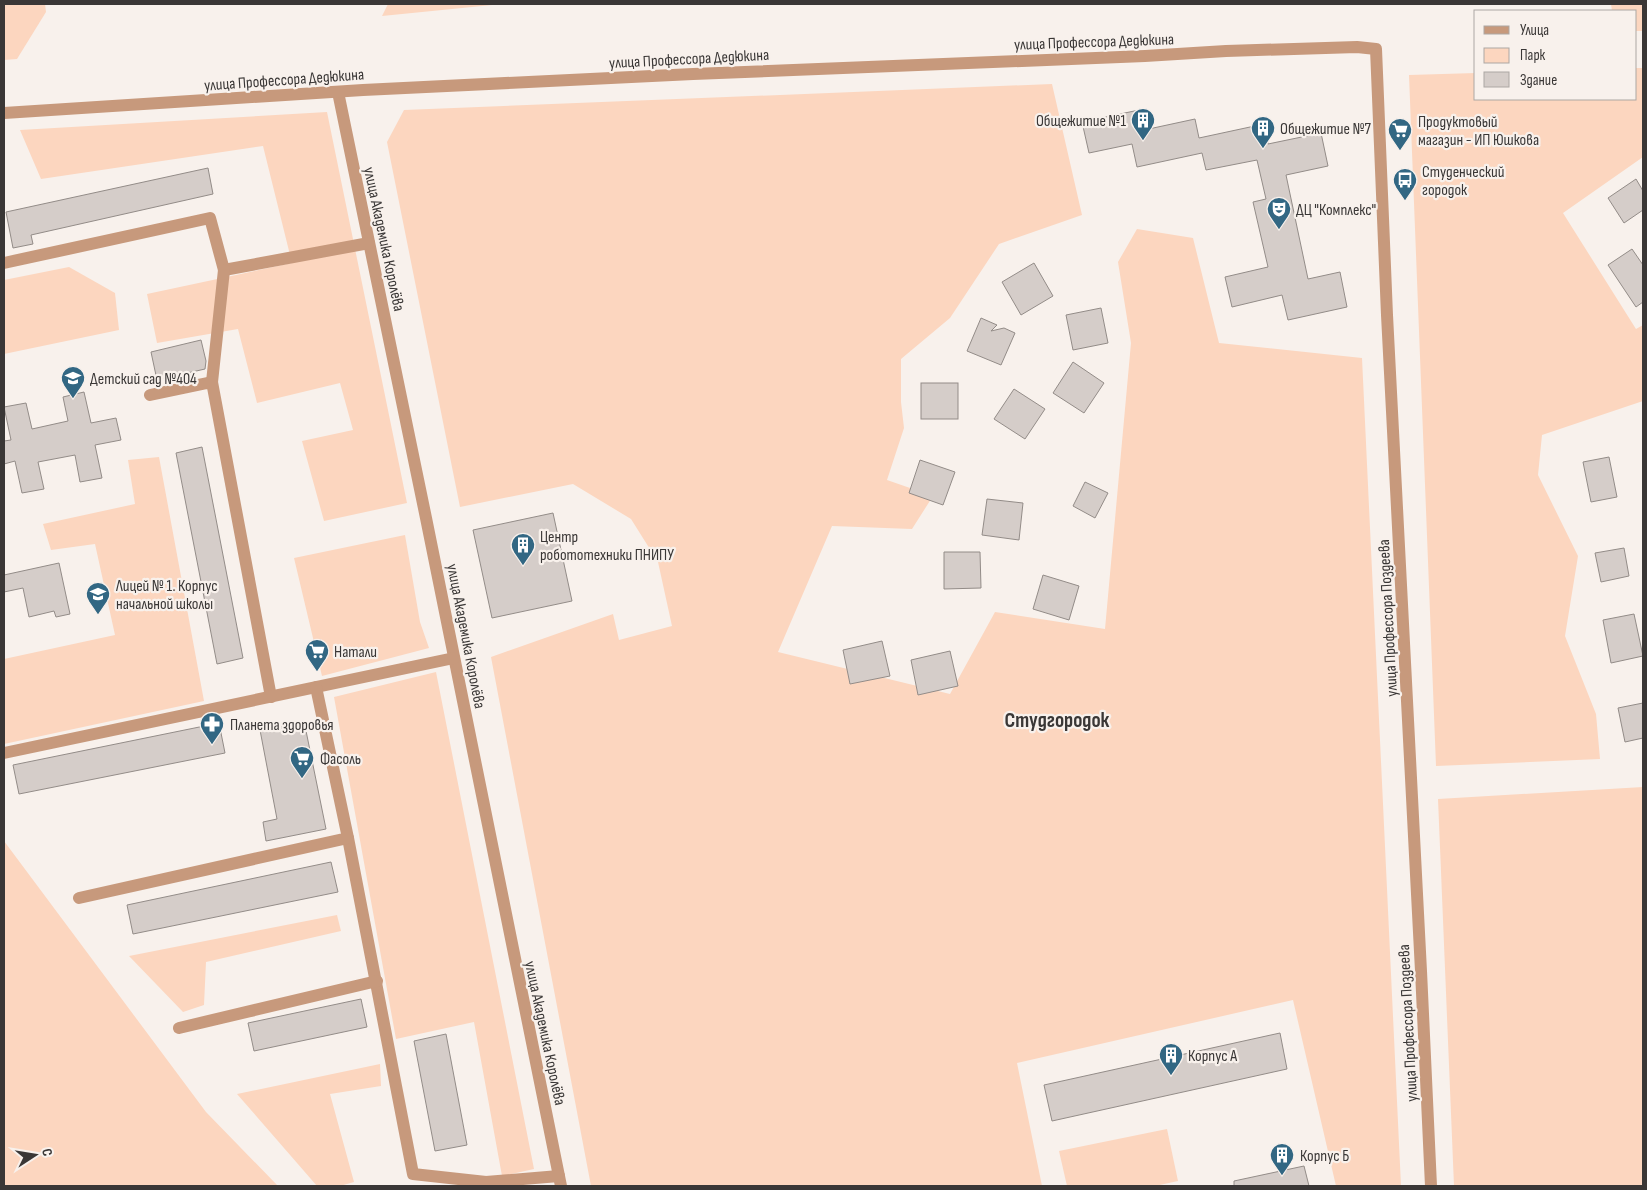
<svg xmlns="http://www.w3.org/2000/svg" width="1647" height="1190" font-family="'Sofia Sans Condensed',sans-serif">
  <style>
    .green { fill: #fcd6bf }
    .building { fill: #d5cdc9; stroke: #938c88 }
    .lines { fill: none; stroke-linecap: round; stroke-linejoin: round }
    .minor { stroke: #c7997c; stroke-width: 12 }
    .labels { text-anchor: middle; stroke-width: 4.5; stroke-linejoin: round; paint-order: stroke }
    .street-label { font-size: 16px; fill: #3a3736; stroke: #f8f1ec }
    .poi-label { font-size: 16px; fill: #3a3736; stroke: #f8f1ec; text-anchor: start }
    .district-label { font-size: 21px; font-weight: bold; fill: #3a3736; stroke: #f8f1ec }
  </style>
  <rect width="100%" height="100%" fill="#f8f1ec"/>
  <!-- green -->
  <g class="green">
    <polygon points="4,4 45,4 46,12 17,59 4,60"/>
    <polygon points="388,4 502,4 382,16"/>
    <polygon points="1611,4 1643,4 1643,31 1636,31 1636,11 1612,11"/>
    <polygon points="1636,68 1643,68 1643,157 1563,213 1636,329 1643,325 1643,401 1542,435 1538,475 1578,556 1565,636 1596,714 1600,759 1436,766 1409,75 1476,73 1476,99 1636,99"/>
    <polygon points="1052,84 1082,215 999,244 950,318 901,359 901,402 904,428 887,480 933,496 912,529 832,526 778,652 950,694 995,612 1105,629 1131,343 1118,262 1137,229 1193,238 1219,343 1362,358 1401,1186 1336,1186 1293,1000 1017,1063 1042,1186 591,1186 491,657 613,614 619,640 672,626 658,562 631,519 573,484 460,507 387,142 404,110"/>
    <polygon points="327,112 407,503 324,521 302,441 353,430 340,383 257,403 238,329 157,343 147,294 292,263 263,146 41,179 20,130"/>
    <polygon points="69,267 115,293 119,330 4,354 4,280"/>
    <polygon points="159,457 204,701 4,744 4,659 115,635 95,544 51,550 43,524 135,504 128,460"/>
    <polygon points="405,535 420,622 429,648 322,676 294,558"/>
    <polygon points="436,672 534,1169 502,1176 474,1022 396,1039 334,697"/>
    <polygon points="1643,787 1643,1186 1454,1186 1438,799"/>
    <polygon points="4,841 206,1112 278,1186 4,1186"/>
    <polygon points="337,915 341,931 206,962 204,1005 183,1012 129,956"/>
    <polygon points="380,1064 381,1086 330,1094 354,1182 340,1186 317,1186 237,1094"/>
    <polygon points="1167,1129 1178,1181 1155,1186 1067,1186 1059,1151"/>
  </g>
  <!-- building -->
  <g class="building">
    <polygon points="1139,110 1144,130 1195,119 1199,138 1264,124 1268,144 1321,133 1328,166 1286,175 1308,279 1340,272 1347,307 1288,320 1282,295 1232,307 1225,277 1268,267 1253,202 1266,199 1257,160 1206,170 1202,153 1137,167 1132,144 1089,153 1082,122"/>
    <polygon points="208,168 213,194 31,235 33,244 13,248 6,212"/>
    <polygon points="1636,179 1643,191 1643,210 1624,223 1608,198"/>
    <polygon points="1632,249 1643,265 1643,302 1636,307 1608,265"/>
    <polygon points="1034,263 1053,296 1021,315 1002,282"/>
    <polygon points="1101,308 1108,343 1073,350 1066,315"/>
    <polygon points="981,318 997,325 991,331 1004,328 1015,333 1001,365 967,351"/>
    <polygon points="201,340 206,361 205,369 157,380 151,352"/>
    <polygon points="1073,362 1104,383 1084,413 1053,393"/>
    <rect x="921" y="383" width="37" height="36"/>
    <polygon points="1014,389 1045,409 1025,439 994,419"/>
    <polygon points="84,392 91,423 116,418 121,440 95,445 102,478 80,482 75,455 38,462 44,489 22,493 15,461 4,464 4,441 11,440 4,407 26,403 32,429 68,421 63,397"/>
    <polygon points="202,447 243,658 217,664 176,453"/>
    <polygon points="1609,457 1617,497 1591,502 1583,462"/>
    <polygon points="920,460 955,472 943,505 909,493"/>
    <polygon points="1085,482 1108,493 1095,518 1073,506"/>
    <polygon points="987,499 1023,503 1019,540 982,535"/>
    <polygon points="553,513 572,601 492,618 473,530"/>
    <polygon points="1624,548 1629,576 1601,582 1595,553"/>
    <polygon points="944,552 980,552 981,588 944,589"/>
    <polygon points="59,563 70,614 56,617 54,611 29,617 23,588 4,592 4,575"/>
    <polygon points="1043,575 1079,586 1069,620 1033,609"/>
    <polygon points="1634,614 1643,656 1611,663 1603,620"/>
    <polygon points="882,641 890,676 850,684 843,650"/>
    <polygon points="950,651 958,686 918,695 911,660"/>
    <polygon points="1643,703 1643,738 1625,742 1618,708"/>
    <polygon points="304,721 326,829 266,841 263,822 277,819 260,730"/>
    <polygon points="219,723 225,753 19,794 13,765"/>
    <polygon points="331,862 338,892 133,934 127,905"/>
    <polygon points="361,999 367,1027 254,1051 248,1023"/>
    <polygon points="1280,1033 1287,1069 1052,1121 1044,1085"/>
    <polygon points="446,1034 467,1145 435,1151 414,1041"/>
    <polygon points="1304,1166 1309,1186 1234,1186 1234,1181"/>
  </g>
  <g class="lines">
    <!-- minor -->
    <g class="minor">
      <polyline points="338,92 426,518 561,1186"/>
      <polyline points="4,113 363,90 693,74 1145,56 1226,51 1357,47 1376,49 1387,315 1421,971 1431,1186"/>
      <polyline points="4,263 210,218 224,270 369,243"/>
      <polyline points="212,382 224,270"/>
      <polyline points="150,395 212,382 271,697"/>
      <polyline points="4,753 454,658"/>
      <polyline points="348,838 413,1174 486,1182 559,1176"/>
      <polyline points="79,898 348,838 316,687"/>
      <polyline points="179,1028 377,981"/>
    </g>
  </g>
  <!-- icons -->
  <defs>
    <g id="building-pin" transform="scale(1.25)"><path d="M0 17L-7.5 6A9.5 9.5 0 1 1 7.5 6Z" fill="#326783" stroke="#f8f1ec"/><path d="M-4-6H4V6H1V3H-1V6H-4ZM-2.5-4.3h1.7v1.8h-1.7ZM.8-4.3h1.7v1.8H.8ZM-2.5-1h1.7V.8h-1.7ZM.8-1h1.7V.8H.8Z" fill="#fff"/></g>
    <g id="supermarket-pin" transform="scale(1.25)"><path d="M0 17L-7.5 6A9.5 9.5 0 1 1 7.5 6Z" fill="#326783" stroke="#f8f1ec"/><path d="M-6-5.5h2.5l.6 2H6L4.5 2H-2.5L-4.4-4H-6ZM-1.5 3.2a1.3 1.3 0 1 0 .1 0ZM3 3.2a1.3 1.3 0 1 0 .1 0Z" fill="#fff"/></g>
    <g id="bus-pin" transform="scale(1.25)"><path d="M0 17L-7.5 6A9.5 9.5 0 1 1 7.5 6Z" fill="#326783" stroke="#f8f1ec"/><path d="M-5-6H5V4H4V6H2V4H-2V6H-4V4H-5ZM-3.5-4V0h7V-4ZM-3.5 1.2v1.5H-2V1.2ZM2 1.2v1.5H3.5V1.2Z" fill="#fff"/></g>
    <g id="theatre-pin" transform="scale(1.25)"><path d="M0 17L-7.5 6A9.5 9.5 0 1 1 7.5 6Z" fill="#326783" stroke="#f8f1ec"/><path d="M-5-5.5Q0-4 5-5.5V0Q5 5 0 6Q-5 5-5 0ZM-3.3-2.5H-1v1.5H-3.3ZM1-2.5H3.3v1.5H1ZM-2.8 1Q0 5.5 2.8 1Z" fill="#fff"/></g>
    <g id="school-pin" transform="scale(1.25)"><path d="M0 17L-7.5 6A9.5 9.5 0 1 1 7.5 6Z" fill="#326783" stroke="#f8f1ec"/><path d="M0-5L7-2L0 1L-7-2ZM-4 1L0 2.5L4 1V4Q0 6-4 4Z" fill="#fff"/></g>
    <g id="pharmacy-pin" transform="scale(1.25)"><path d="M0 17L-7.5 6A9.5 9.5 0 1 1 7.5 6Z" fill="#326783" stroke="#f8f1ec"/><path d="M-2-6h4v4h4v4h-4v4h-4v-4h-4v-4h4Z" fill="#fff"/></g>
  </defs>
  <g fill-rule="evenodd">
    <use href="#building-pin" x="1143" y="120"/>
    <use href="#building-pin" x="1263" y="128"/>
    <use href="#supermarket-pin" x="1400" y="130"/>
    <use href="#bus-pin" x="1405" y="180"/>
    <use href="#theatre-pin" x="1279" y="209"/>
    <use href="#school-pin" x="73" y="378"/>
    <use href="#building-pin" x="523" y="545"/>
    <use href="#school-pin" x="98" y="594"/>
    <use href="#supermarket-pin" x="317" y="651"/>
    <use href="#pharmacy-pin" x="212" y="724"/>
    <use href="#supermarket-pin" x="302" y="758"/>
    <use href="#building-pin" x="1171" y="1055"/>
    <use href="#building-pin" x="1282" y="1155"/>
  </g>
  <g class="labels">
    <!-- street labels -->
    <g class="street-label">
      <text transform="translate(1094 41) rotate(-2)" y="6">улица Профессора Дедюкина</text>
      <text transform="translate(689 58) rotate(-3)" y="6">улица Профессора Дедюкина</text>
      <text transform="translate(284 79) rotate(-4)" y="6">улица Профессора Дедюкина</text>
      <text transform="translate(385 239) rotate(78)" y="6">улица Академика Королёва</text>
      <text transform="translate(1387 618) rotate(-93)" y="6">улица Профессора Поздеева</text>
      <text transform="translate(467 636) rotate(79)" y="6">улица Академика Королёва</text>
      <text transform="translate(1407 1023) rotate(-93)" y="6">улица Профессора Поздеева</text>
      <text transform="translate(546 1033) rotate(78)" y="6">улица Академика Королёва</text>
    </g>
    <!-- poi labels -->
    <g class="poi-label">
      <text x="1126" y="126" text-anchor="end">Общежитие №1</text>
      <text x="1418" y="127">Продуктовый<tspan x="1418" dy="18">магазин - ИП Юшкова</tspan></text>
      <text x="1280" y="134">Общежитие №7</text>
      <text x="1422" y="177">Студенческий<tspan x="1422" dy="18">городок</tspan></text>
      <text x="1296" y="215">ДЦ "Комплекс"</text>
      <text x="90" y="384">Детский сад №404</text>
      <text x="540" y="542">Центр<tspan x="540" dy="18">робототехники ПНИПУ</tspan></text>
      <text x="116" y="591">Лицей № 1. Корпус<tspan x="116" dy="18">начальной школы</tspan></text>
      <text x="334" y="657">Натали</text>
      <text x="230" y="730">Планета здоровья</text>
      <text x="320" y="764">Фасоль</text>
      <text x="1188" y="1061">Корпус А</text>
      <text x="1300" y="1161">Корпус Б</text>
    </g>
    <!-- district labels -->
    <g class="district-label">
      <text x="1057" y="727">Студгородок</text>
    </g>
  </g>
  <!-- border -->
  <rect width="1647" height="1190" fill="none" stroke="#3a3736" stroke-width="10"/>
  <!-- legend -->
  <rect x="1474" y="10" width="162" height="90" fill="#f8f1ec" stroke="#aca7a3"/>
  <rect x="1484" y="26" width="25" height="8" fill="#c7997c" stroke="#aca7a3"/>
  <text x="1520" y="35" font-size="15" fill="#3a3736">Улица</text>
  <rect x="1484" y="48" width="25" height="15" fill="#fcd6bf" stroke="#aca7a3"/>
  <text x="1520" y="60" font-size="15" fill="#3a3736">Парк</text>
  <rect x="1484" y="72" width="25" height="15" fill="#d5cdc9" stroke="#aca7a3"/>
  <text x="1520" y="85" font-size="15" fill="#3a3736">Здание</text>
  <!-- north arrow -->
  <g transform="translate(35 1155) rotate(78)" stroke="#f8f1ec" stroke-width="4" paint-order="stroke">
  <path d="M0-4L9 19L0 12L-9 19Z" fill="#3a3736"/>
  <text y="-8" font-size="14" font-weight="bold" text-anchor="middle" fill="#3a3736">С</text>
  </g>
</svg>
